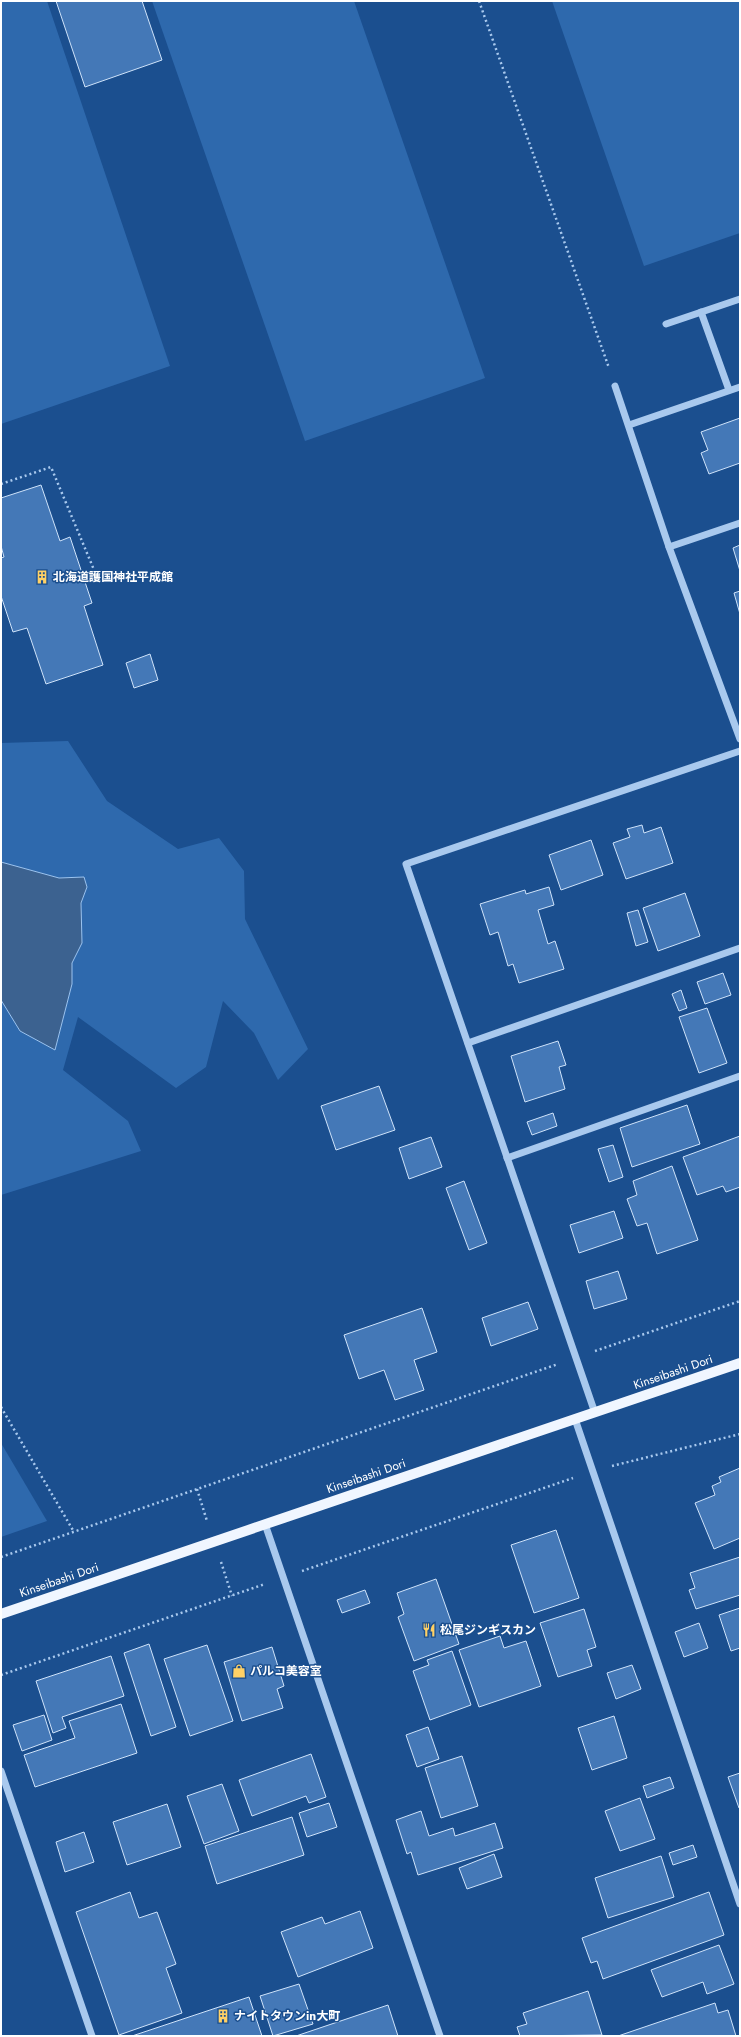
<svg xmlns="http://www.w3.org/2000/svg" width="741" height="2037" font-family="Jost,'Noto Sans JP',sans-serif">
  <style>
    .green { fill: #2e69ad }
    .water { fill: #3c6290; stroke: #9cc4f0 }
    .building { fill: #4478b7; stroke: #cfe3fa }
    .lines { fill: none; stroke-linecap: round; stroke-linejoin: round }
    .path { stroke: #a9c9ee; stroke-width: 2.5; stroke-dasharray: 2 3; stroke-linecap: butt }
    .minor { stroke: #a9c9ee; stroke-width: 7 }
    .major { stroke: #f0f6ff; stroke-width: 10 }
    .labels { text-anchor: middle; stroke-width: 3; stroke-linejoin: round; paint-order: stroke }
    .poi-label { font-size: 12px; font-weight: bold; fill: #fff; stroke: #1b4f8f; text-anchor: start }
    .street-label { font-size: 12px; fill: #fff; stroke: #1b4f8f }
  </style>
  <rect width="100%" height="100%" fill="#1b4f8f"/>
  <!-- green -->
  <g class="green">
    <polygon points="1,1 47,1 170,366 1,424"/>
    <polygon points="152,1 354,1 485,378 305,441"/>
    <polygon points="552,1 740,1 740,233 644,266"/>
    <polygon points="68,741 107,801 178,849 219,838 244,871 245,919 308,1049 278,1080 254,1033 223,1001 206,1067 176,1088 78,1017 63,1070 128,1121 141,1151 1,1195 1,1000 20,1031 55,1050 72,984 72,963 82,943 81,903 87,887 84,877 59,878 1,862 1,743"/>
    <polygon points="1,1443 47,1521 1,1537"/>
  </g>
  <!-- water -->
  <polygon class="water" points="1,862 59,878 84,877 87,887 81,903 82,943 72,963 72,984 55,1050 20,1031 1,1000"/>
  <!-- building -->
  <g class="building">
    <polygon points="56,1 142,1 162,60 85,87"/>
    <polygon points="740,418 740,463 709,474 701,453 708,450 701,432"/>
    <polygon points="41,485 60,541 70,537 92,603 84,606 103,665 46,684 27,628 13,632 1,596 1,558 4,557 1,546 1,498"/>
    <polygon points="740,545 740,571 733,548"/>
    <polygon points="740,591 740,614 734,593"/>
    <polygon points="150,654 158,680 134,688 126,663"/>
    <polygon points="642,825 644,833 661,827 673,863 626,879 613,843 630,837 627,829"/>
    <polygon points="591,840 603,875 561,890 549,855"/>
    <polygon points="549,887 554,905 538,910 548,944 555,941 564,969 519,983 513,964 508,966 498,932 490,935 480,904 525,890 526,894"/>
    <polygon points="685,893 700,936 658,951 643,908"/>
    <polygon points="638,910 648,942 636,946 627,913"/>
    <polygon points="723,973 731,995 705,1004 697,982"/>
    <polygon points="681,990 687,1008 679,1011 672,994"/>
    <polygon points="707,1008 727,1063 699,1073 679,1017"/>
    <polygon points="558,1041 566,1065 559,1067 565,1089 525,1102 511,1056"/>
    <polygon points="379,1086 395,1130 336,1150 321,1106"/>
    <polygon points="687,1105 700,1144 632,1167 620,1128"/>
    <polygon points="553,1113 557,1126 532,1135 527,1122"/>
    <polygon points="740,1136 740,1187 726,1192 723,1186 697,1195 683,1157"/>
    <polygon points="431,1137 442,1167 409,1179 399,1148"/>
    <polygon points="613,1145 623,1177 609,1182 598,1149"/>
    <polygon points="672,1166 698,1240 657,1254 647,1223 637,1226 627,1199 637,1195 633,1181"/>
    <polygon points="464,1181 487,1243 469,1250 446,1188"/>
    <polygon points="614,1211 623,1238 579,1253 570,1225"/>
    <polygon points="618,1271 627,1299 594,1309 586,1281"/>
    <polygon points="528,1302 538,1329 491,1346 482,1318"/>
    <polygon points="422,1308 437,1352 414,1360 424,1390 395,1400 384,1370 359,1379 344,1335"/>
    <polygon points="740,1468 740,1538 714,1549 695,1503 715,1495 712,1486 721,1482 719,1477"/>
    <polygon points="556,1530 579,1598 534,1613 511,1545"/>
    <polygon points="740,1557 740,1595 696,1609 689,1590 695,1588 690,1573"/>
    <polygon points="436,1579 459,1644 414,1661 398,1617 404,1614 397,1593"/>
    <polygon points="365,1590 370,1603 342,1613 337,1600"/>
    <polygon points="740,1608 740,1648 731,1651 719,1615"/>
    <polygon points="584,1609 596,1647 587,1650 592,1666 558,1677 540,1623"/>
    <polygon points="699,1623 708,1648 684,1657 675,1632"/>
    <polygon points="500,1636 504,1648 526,1641 541,1686 479,1707 459,1650"/>
    <polygon points="149,1644 176,1727 151,1736 124,1653"/>
    <polygon points="207,1645 233,1721 190,1736 164,1659"/>
    <polygon points="272,1647 284,1686 277,1689 283,1708 242,1721 224,1662"/>
    <polygon points="452,1651 471,1705 430,1720 413,1671 429,1665 427,1660"/>
    <polygon points="111,1656 124,1696 62,1717 66,1728 53,1733 36,1681"/>
    <polygon points="632,1665 641,1689 616,1699 607,1673"/>
    <polygon points="121,1704 137,1753 35,1787 24,1755 75,1738 69,1721"/>
    <polygon points="44,1715 52,1740 22,1751 13,1725"/>
    <polygon points="614,1716 627,1758 592,1770 578,1728"/>
    <polygon points="428,1727 439,1759 417,1767 406,1735"/>
    <polygon points="311,1754 326,1797 309,1803 306,1796 252,1816 239,1780"/>
    <polygon points="462,1756 478,1806 441,1818 425,1768"/>
    <polygon points="740,1773 740,1807 739,1808 728,1777"/>
    <polygon points="670,1777 674,1788 647,1798 643,1786"/>
    <polygon points="222,1784 239,1831 204,1844 187,1796"/>
    <polygon points="640,1798 655,1839 620,1851 605,1811"/>
    <polygon points="329,1803 337,1827 307,1837 299,1813"/>
    <polygon points="167,1804 181,1847 127,1865 113,1822"/>
    <polygon points="421,1811 429,1836 453,1828 455,1836 495,1823 503,1848 418,1875 411,1852 407,1854 396,1820"/>
    <polygon points="292,1817 304,1855 217,1884 205,1846"/>
    <polygon points="84,1832 94,1862 65,1872 56,1842"/>
    <polygon points="693,1845 697,1857 673,1865 669,1853"/>
    <polygon points="494,1854 502,1877 467,1889 459,1868"/>
    <polygon points="661,1856 674,1897 608,1918 595,1878"/>
    <polygon points="130,1892 139,1918 157,1912 176,1964 166,1968 182,2013 119,2035 76,1912"/>
    <polygon points="709,1892 724,1935 603,1979 597,1961 591,1963 582,1938"/>
    <polygon points="360,1911 373,1948 298,1977 281,1932 322,1917 325,1924"/>
    <polygon points="719,1945 734,1984 707,1994 703,1982 662,1997 651,1970"/>
    <polygon points="299,1984 313,2024 273,2036 260,1996"/>
    <polygon points="588,1991 602,2035 520,2036 517,2027 527,2024 523,2013"/>
    <polygon points="249,1997 262,2036 132,2036"/>
    <polygon points="715,2003 718,2013 728,2010 736,2036 618,2036"/>
    <polygon points="388,2005 398,2036 296,2036"/>
  </g>
  <g class="lines">
    <!-- path -->
    <g class="path">
      <polyline points="479,1 609,368"/>
      <polyline points="1,484 51,467 97,577"/>
      <polyline points="595,1351 740,1301"/>
      <polyline points="1,1407 74,1532"/>
      <polyline points="612,1466 740,1434"/>
      <polyline points="197,1489 207,1521"/>
      <polyline points="1,1557 558,1364"/>
      <polyline points="221,1562 232,1596"/>
      <polyline points="302,1571 573,1478"/>
      <polyline points="1,1675 265,1584"/>
    </g>
    <!-- minor -->
    <g class="minor">
      <polyline points="701,312 729,390"/>
      <polyline points="666,324 740,299"/>
      <polyline points="615,386 669,547 740,739"/>
      <polyline points="629,425 740,387"/>
      <polyline points="669,547 740,523"/>
      <polyline points="468,1043 740,948"/>
      <polyline points="507,1158 740,1076"/>
      <polyline points="595,1413 406,864 740,751"/>
      <polyline points="575,1419 740,1904"/>
      <polyline points="265,1524 440,2036"/>
      <polyline points="1,1771 92,2036"/>
    </g>
    <!-- major -->
    <polyline class="major" points="1,1614 740,1363"/>
  </g>
  <!-- icons -->
  <defs>
    <g id="building-bare" transform="scale(1.08)"><path d="M-4-6H4V6H1V3H-1V6H-4ZM-2.5-4.3h1.7v1.8h-1.7ZM.8-4.3h1.7v1.8H.8ZM-2.5-1h1.7V.8h-1.7ZM.8-1h1.7V.8H.8Z" fill="#ffd166" stroke="#1b4f8f" stroke-width="2.5" paint-order="stroke"/></g>
    <g id="restaurant-bare" transform="scale(1.08)"><path d="M-5-6h1v4h1v-4h1v4h1v-4h1v5L-1.5 .5V6h-2V.5L-5-1ZM5-6V6H3V1.5H1.5Q1.5-4 5-6Z" fill="#ffd166" stroke="#1b4f8f" stroke-width="2.5" paint-order="stroke"/></g>
    <g id="shop-bare" transform="scale(1.08)"><path d="M-5-2.5h2.3a2.7 3.5 0 0 1 5.4 0H5L5.5 6h-11ZM-1.5-2.5h3a1.5 2.3 0 0 0-3 0Z" fill="#ffd166" stroke="#1b4f8f" stroke-width="2.5" paint-order="stroke"/></g>
  </defs>
  <g fill-rule="evenodd">
    <use href="#building-bare" x="42" y="577"/>
    <use href="#restaurant-bare" x="429" y="1630"/>
    <use href="#shop-bare" x="239" y="1671"/>
    <use href="#building-bare" x="223" y="2016"/>
  </g>
  <g class="labels">
    <!-- poi labels -->
    <g class="poi-label">
      <text x="53" y="581">北海道護国神社平成館</text>
      <text x="440" y="1634">松尾ジンギスカン</text>
      <text x="250" y="1675">パルコ美容室</text>
      <text x="234" y="2020">ナイトタウンin大町</text>
    </g>
    <!-- street labels -->
    <g class="street-label">
      <text transform="translate(673 1372) rotate(-19)" y="4">Kinseibashi Dori</text>
      <text transform="translate(366 1476) rotate(-19)" y="4">Kinseibashi Dori</text>
      <text transform="translate(59 1580) rotate(-19)" y="4">Kinseibashi Dori</text>
    </g>
  </g>
  <!-- border -->
  <rect width="741" height="2037" fill="none" stroke="#ffffff" stroke-width="4"/>
</svg>
